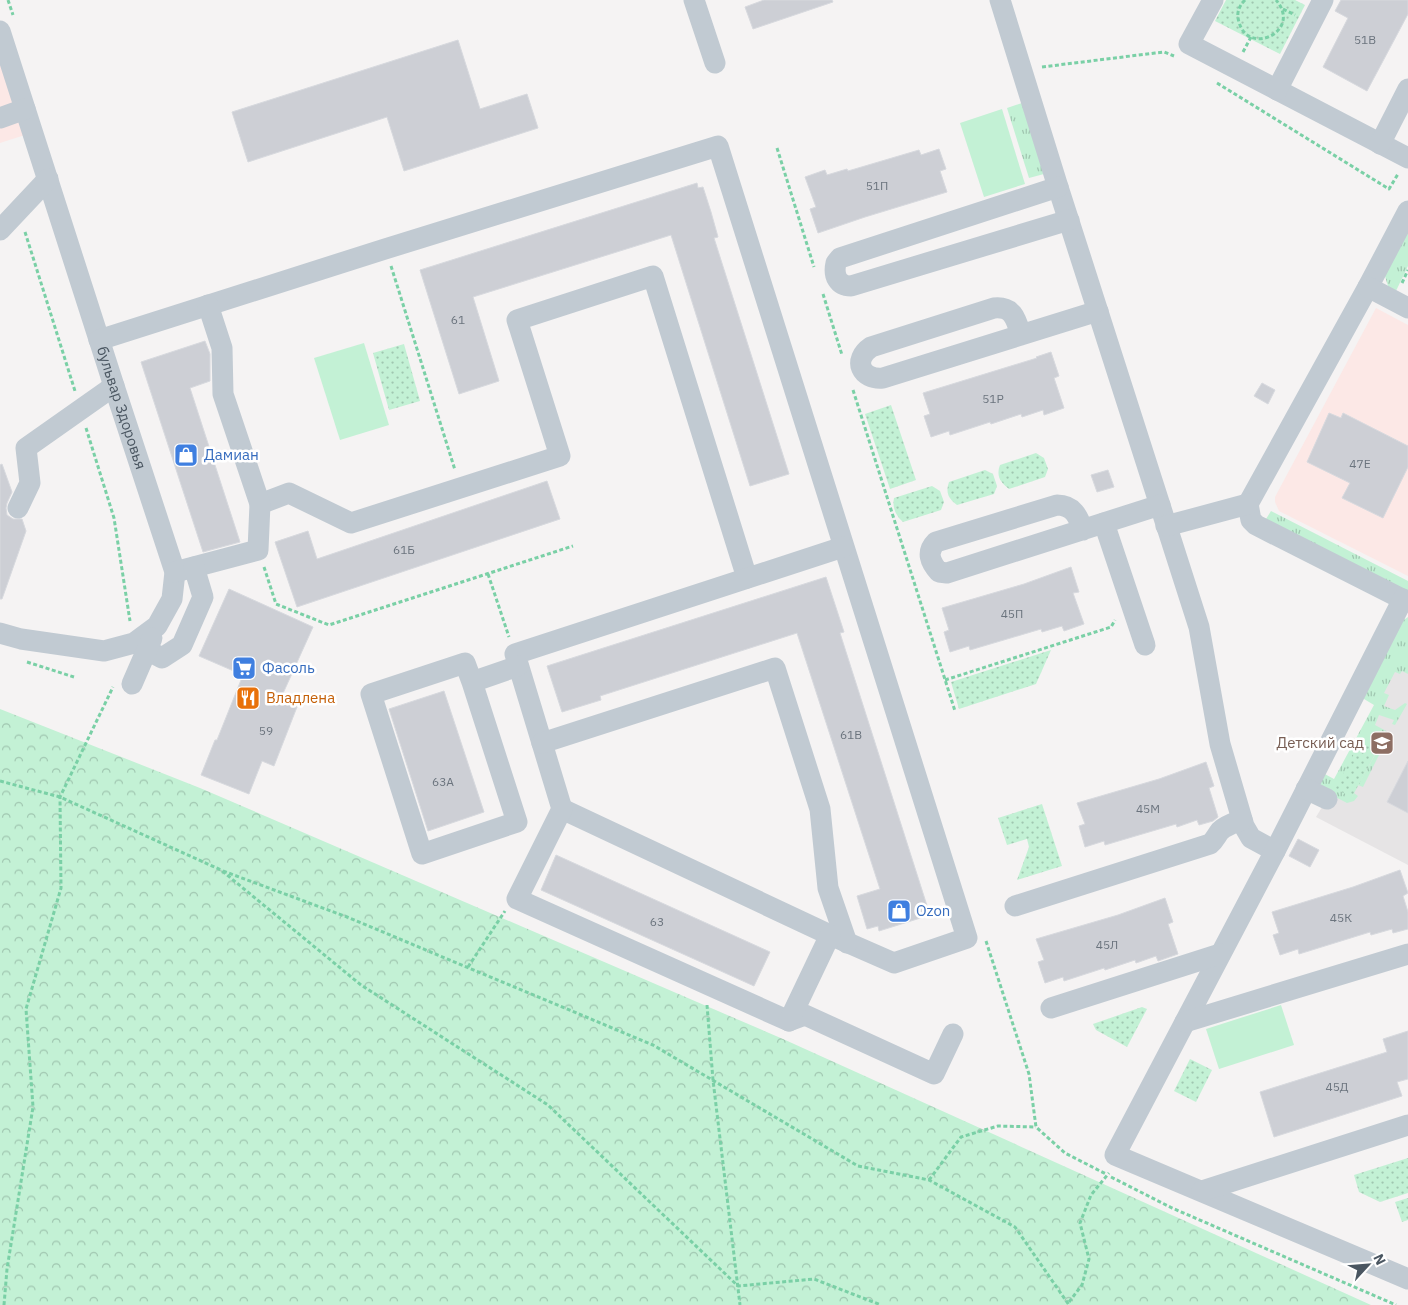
<svg xmlns="http://www.w3.org/2000/svg" width="1408" height="1305" font-family="'IBM Plex Sans',sans-serif">
  <style>
    .education { fill: #e6e4e5 }
    .medical { fill: #fce8e6 }
    .grass { fill: url(#grass-tufts) }
    .forest { fill: url(#forest-crowns) }
    .park { fill: url(#park-dots) }
    .pitch { fill: #c3f1d5 }
    .building { fill: #cdcfd5; stroke: #d7d9de }
    .lines { fill: none; stroke-linecap: round; stroke-linejoin: round }
    .path { stroke: #7ad0a6; stroke-width: 3; stroke-dasharray: 4 2.5; stroke-linecap: butt }
    .minor { stroke: #c1cad2; stroke-width: 21 }
    .labels { text-anchor: middle; stroke-width: 5; stroke-linejoin: round; paint-order: stroke }
    .number-label { font-size: 12px; fill: #6b747e }
    .street-label { font-size: 15px; fill: #4a5661; stroke: #fff }
    .shop-label { font-size: 15px; fill: #366cbe; stroke: #fff; text-anchor: start }
    .food-label { font-size: 15px; fill: #c56008; stroke: #fff; text-anchor: start }
    .education-label { font-size: 15px; fill: #785e54; stroke: #fff; text-anchor: end }
  </style>
  <defs>
    <pattern id="grass-tufts" width="24" height="20" patternUnits="userSpaceOnUse" patternTransform="scale(1.25)"><rect width="24" height="20" fill="#c3f1d5"/><path d="M3 7l-1-3M5 7V3M7 7l1-3M15 17l-1-3M17 17v-4M19 17l1-3" fill="none" stroke="#a0c6b0"/></pattern>
    <pattern id="forest-crowns" width="20" height="18" patternUnits="userSpaceOnUse" patternTransform="scale(1.25)"><rect width="20" height="18" fill="#c3f1d5"/><path d="M2 6a3 3 0 1 1 6 0M12 15a3 3 0 1 1 6 0" fill="none" stroke="#a0c6b0"/></pattern>
    <pattern id="park-dots" width="8" height="8" patternUnits="userSpaceOnUse" patternTransform="scale(1.25)"><rect width="8" height="8" fill="#c3f1d5"/><path d="M2 2h.1M6 6h.1" fill="none" stroke="#a0c6b0" stroke-width="1.8" stroke-linecap="round"/></pattern>
  </defs>
  <rect width="100%" height="100%" fill="#f5f3f3"/>
  <!-- education -->
  <polygon class="education" points="1399,663 1408,667 1408,865 1316,817 1327,799"/>
  <!-- medical -->
  <g class="medical">
    <polygon points="0,58 25,135 0,143"/>
    <polygon points="1376,308 1408,325 1408,576 1279,511 1275,502 1275,497"/>
  </g>
  <!-- grass -->
  <g class="grass">
    <polygon points="1022,103 1044,174 1029,178 1007,108"/>
    <polygon points="1408,222 1408,266 1395,293 1388,286 1384,273"/>
    <polygon points="1271,511 1408,581 1408,596 1266,519"/>
    <polygon points="1408,617 1408,674 1402,671 1400,674 1395,672 1384,693 1389,695 1384,706 1395,710 1405,703 1407,704 1395,725 1392,724 1394,720 1379,715 1375,725 1390,733 1363,787 1358,785 1379,748 1362,739 1352,797 1354,793 1358,796 1354,801 1347,803 1320,789 1321,772 1334,779 1374,705 1359,696 1401,622"/>
  </g>
  <!-- forest -->
  <polygon class="forest" points="0,709 200,788 783,1039 1371,1305 0,1305"/>
  <!-- park -->
  <g class="park">
    <polygon points="1226,0 1295,0 1305,5 1280,54 1215,21"/>
    <polygon points="404,344 420,401 389,410 373,353"/>
    <polygon points="891,405 916,480 890,489 865,414"/>
    <path d="M1036,453L1044,458L1048,469L1045,477L1009,489C1000,482 996,476 1000,465Z"/>
    <path d="M985,470L993,474L997,486L994,494L957,505C949,499 945,493 949,482Z"/>
    <path d="M932,486L940,491L944,502L941,510L903,522C896,516 892,508 894,498Z"/>
    <polygon points="1051,650 1036,684 959,709 951,682"/>
    <polygon points="1362,739 1379,747 1352,797 1335,789"/>
    <polygon points="1042,804 1062,866 1017,880 1029,847 1027,839 1007,845 998,818"/>
    <polygon points="1142,1007 1147,1009 1127,1047 1096,1030 1093,1024"/>
    <polygon points="1190,1059 1212,1070 1196,1102 1174,1091"/>
    <polygon points="1408,1158 1408,1193 1380,1202 1359,1192 1354,1175"/>
    <polygon points="1408,1198 1408,1220 1402,1222 1395,1202"/>
  </g>
  <!-- pitch -->
  <g class="pitch">
    <polygon points="1002,109 1025,184 984,197 960,123"/>
    <polygon points="364,343 389,425 340,440 314,358"/>
    <polygon points="1281,1005 1294,1045 1219,1069 1206,1029"/>
  </g>
  <!-- building -->
  <g class="building">
    <polygon points="764,0 832,0 833,2 753,29 745,7"/>
    <polygon points="1341,0 1408,0 1408,14 1367,91 1323,67 1348,18 1335,11"/>
    <polygon points="458,40 480,109 527,94 538,128 404,171 387,117 248,162 232,112"/>
    <polygon points="939,149 946,169 940,171 947,192 865,217 818,233 810,209 816,207 805,177 825,170 827,175 847,169 848,171 919,150 921,155"/>
    <polygon points="697,183 698,188 703,187 711,212 718,237 714,238 789,474 750,486 671,235 473,297 499,381 459,394 420,270"/>
    <polygon points="205,341 210,354 210,381 190,388 240,542 203,552 141,362"/>
    <polygon points="1051,352 1059,376 1054,378 1064,408 1044,415 1043,410 1022,417 1021,414 991,424 990,422 950,435 949,431 931,437 924,416 930,414 923,393 1037,358 1036,357"/>
    <polygon points="1262,383 1275,390 1268,404 1254,396"/>
    <polygon points="1329,413 1341,418 1343,413 1408,446 1408,467 1383,518 1342,498 1350,483 1307,462"/>
    <polygon points="2,464 12,492 7,503 6,508 7,515 13,519 22,519 26,531 2,599 0,599 0,465"/>
    <polygon points="1108,470 1114,487 1097,492 1091,475"/>
    <polygon points="547,481 560,519 297,607 275,542 308,531 317,559"/>
    <polygon points="1071,567 1079,592 1073,593 1084,624 1064,631 1062,626 1042,632 1041,629 970,650 969,646 950,652 944,632 949,630 942,608 1024,584"/>
    <polygon points="826,577 844,632 840,633 930,915 879,931 878,926 867,929 857,896 880,889 797,633 600,696 601,700 562,712 547,666"/>
    <polygon points="229,589 313,627 280,700 297,707 274,766 262,761 249,794 201,775 215,740 217,740 243,675 199,656"/>
    <polygon points="444,691 484,812 428,831 389,709"/>
    <polygon points="1408,761 1408,813 1387,802"/>
    <polygon points="1206,762 1214,786 1209,788 1218,817 1213,821 1199,825 1197,820 1177,827 1176,824 1105,845 1104,841 1085,847 1079,826 1085,824 1077,803 1159,779"/>
    <polygon points="1298,839 1319,850 1310,867 1289,856"/>
    <polygon points="556,855 770,952 754,986 541,890"/>
    <polygon points="1400,870 1408,893 1403,896 1408,912 1408,929 1393,933 1392,929 1371,935 1370,932 1299,954 1298,949 1280,955 1273,935 1279,933 1272,912 1353,887"/>
    <polygon points="1165,898 1173,922 1168,924 1178,954 1158,961 1156,956 1136,963 1135,960 1105,970 1104,968 1064,981 1063,977 1045,983 1038,962 1044,960 1036,939 1118,915"/>
    <polygon points="1408,1031 1408,1079 1397,1082 1402,1096 1274,1137 1260,1092 1387,1052 1383,1039"/>
  </g>
  <g class="lines">
    <!-- path -->
    <g class="path">
      <polyline points="8,0 13,15"/>
      <path d="M1245,0C1239,6 1236,13 1239,22C1248,57 1303,31 1276,0"/>
      <polyline points="1283,9 1295,15"/>
      <polyline points="1243,52 1251,37"/>
      <polyline points="1042,67 1155,53 1164,52 1174,56"/>
      <polyline points="1217,83 1389,189 1398,174"/>
      <polyline points="777,148 814,267"/>
      <polyline points="25,232 75,391"/>
      <polyline points="391,266 455,470"/>
      <polyline points="1402,283 1408,270"/>
      <polyline points="823,294 842,355"/>
      <polyline points="853,390 955,711"/>
      <polyline points="86,428 114,518 130,621"/>
      <polyline points="264,567 276,604 329,625 573,546"/>
      <polyline points="488,574 509,637"/>
      <polyline points="27,662 74,677"/>
      <polyline points="945,680 1111,627 1115,620"/>
      <polyline points="0,781 60,797 221,870 361,985 548,1105 738,1286 814,1279 881,1305"/>
      <polyline points="223,871 347,917 653,1045 858,1166 929,1180 1015,1227 1069,1305"/>
      <polyline points="986,941 1029,1074 1036,1127 1065,1153 1106,1174"/>
      <polyline points="468,967 505,911"/>
      <polyline points="707,1005 713,1080 740,1305"/>
      <polyline points="1111,1177 1172,1208 1396,1305"/>
      <polyline points="929,1180 961,1137 998,1126 1036,1127"/>
      <polyline points="1069,1302 1082,1285 1089,1259 1080,1223 1091,1195 1109,1173"/>
      <polyline points="4,1305 7,1269 33,1107 26,1009 61,888 60,797 113,687"/>
    </g>
    <!-- minor -->
    <g class="minor">
      <polyline points="694,0 715,63"/>
      <polyline points="1000,0 1058,187 1199,627 1220,744 1244,826 1251,838 1275,851"/>
      <polyline points="1213,0 1189,44 1408,158"/>
      <path id="s1" d="M0,31L114,386L175,572L172,599L157,626L134,643L104,651L21,639L0,633"/>
      <polyline points="1277,90 1323,0"/>
      <polyline points="0,118 25,109"/>
      <polyline points="1380,144 1408,89"/>
      <path d="M1058,187L840,258L836,263C833,276 838,286 851,286L1069,220"/>
      <polyline points="1408,211 1368,287 1248,504 1251,520 1256,525 1408,602"/>
      <polyline points="0,230 48,179"/>
      <polyline points="1368,287 1408,308"/>
      <path d="M1021,335C1016,319 1013,306 994,308L871,347C852,360 861,380 883,378L1098,311"/>
      <polyline points="99,340 385,249 718,146 967,938 894,963 830,935 562,809"/>
      <polyline points="260,504 289,493 351,523 560,456 517,320 653,276 747,578"/>
      <polyline points="18,508 30,483 26,448 114,386"/>
      <polyline points="1104,523 1145,645"/>
      <polyline points="1166,526 1248,504"/>
      <path d="M1083,530C1078,516 1073,505 1057,505L936,542C926,552 930,562 939,572L947,573L1160,505"/>
      <polyline points="843,547 515,654 562,809 517,899 789,1021 805,1015 934,1074 953,1034"/>
      <polyline points="175,572 258,550 260,504 223,394 222,348 208,305"/>
      <polyline points="1403,599 1275,851 1115,1155 1408,1279"/>
      <polyline points="147,650 162,658 182,645 203,597 194,567"/>
      <polyline points="472,682 465,663 371,694 422,854 517,822 472,682 518,666"/>
      <polyline points="132,684 152,638"/>
      <polyline points="542,743 775,668 820,809 828,888 847,943"/>
      <polyline points="1306,789 1327,799"/>
      <path d="M1015,906L1210,844C1215,840 1216,836 1220,831C1226,825 1234,823 1242,820"/>
      <polyline points="1051,1008 1220,954"/>
      <polyline points="789,1021 830,935"/>
      <polyline points="1185,1022 1408,954"/>
      <polyline points="1202,1191 1408,1125"/>
    </g>
  </g>
  <!-- icons -->
  <defs>
    <g id="shop-square" transform="scale(1.25)"><rect x="-9" y="-9" width="18" height="18" rx="4" fill="#3f7fe0" stroke="#fff"/><path d="M-5-2.5h2.3a2.7 3.5 0 0 1 5.4 0H5L5.5 6h-11ZM-1.5-2.5h3a1.5 2.3 0 0 0-3 0Z" fill="#fff"/></g>
    <g id="supermarket-square" transform="scale(1.25)"><rect x="-9" y="-9" width="18" height="18" rx="4" fill="#3f7fe0" stroke="#fff"/><path d="M-6-5.5h2.5l.6 2H6L4.5 2H-2.5L-4.4-4H-6ZM-1.5 3.2a1.3 1.3 0 1 0 .1 0ZM3 3.2a1.3 1.3 0 1 0 .1 0Z" fill="#fff"/></g>
    <g id="restaurant-square" transform="scale(1.25)"><rect x="-9" y="-9" width="18" height="18" rx="4" fill="#e8710a" stroke="#fff"/><path d="M-5-6h1v4h1v-4h1v4h1v-4h1v5L-1.5 .5V6h-2V.5L-5-1ZM5-6V6H3V1.5H1.5Q1.5-4 5-6Z" fill="#fff"/></g>
    <g id="school-square" transform="scale(1.25)"><rect x="-9" y="-9" width="18" height="18" rx="4" fill="#8d6e63" stroke="#fff"/><path d="M0-5L7-2L0 1L-7-2ZM-4 1L0 2.5L4 1V4Q0 6-4 4Z" fill="#fff"/></g>
  </defs>
  <g fill-rule="evenodd">
    <use href="#shop-square" x="186" y="455"/>
    <use href="#supermarket-square" x="244" y="668"/>
    <use href="#restaurant-square" x="248" y="698"/>
    <use href="#school-square" x="1382" y="743"/>
    <use href="#shop-square" x="899" y="911"/>
  </g>
  <g class="labels">
    <!-- number labels -->
    <g class="number-label">
      <text x="1365" y="44">51В</text>
      <text x="877" y="190">51П</text>
      <text x="458" y="324">61</text>
      <text x="993" y="403">51Р</text>
      <text x="1360" y="468">47Е</text>
      <text x="404" y="554">61Б</text>
      <text x="1012" y="618">45П</text>
      <text x="266" y="735">59</text>
      <text x="851" y="739">61В</text>
      <text x="443" y="786">63А</text>
      <text x="1148" y="813">45М</text>
      <text x="1341" y="922">45К</text>
      <text x="657" y="926">63</text>
      <text x="1107" y="949">45Л</text>
      <text x="1337" y="1091">45Д</text>
    </g>
    <!-- street labels -->
    <g class="street-label">
      <text dy="5" stroke="none"><textPath href="#s1" startOffset="396">бульвар Здоровья</textPath></text>
    </g>
    <!-- shop labels -->
    <g class="shop-label">
      <text x="204" y="460">Дамиан</text>
      <text x="262" y="673">Фасоль</text>
      <text x="916" y="916">Ozon</text>
    </g>
    <!-- food labels -->
    <g class="food-label">
      <text x="266" y="703">Владлена</text>
    </g>
    <!-- education labels -->
    <g class="education-label">
      <text x="1364" y="748">Детский сад</text>
    </g>
  </g>
  <!-- north arrow -->
  <g transform="translate(1368 1265) rotate(64)" stroke="#ffffff" stroke-width="4" paint-order="stroke">
  <path d="M0-4L9 19L0 12L-9 19Z" fill="#4a5661"/>
  <text y="-8" font-size="14" font-weight="bold" text-anchor="middle" fill="#4a5661">N</text>
  </g>
</svg>
